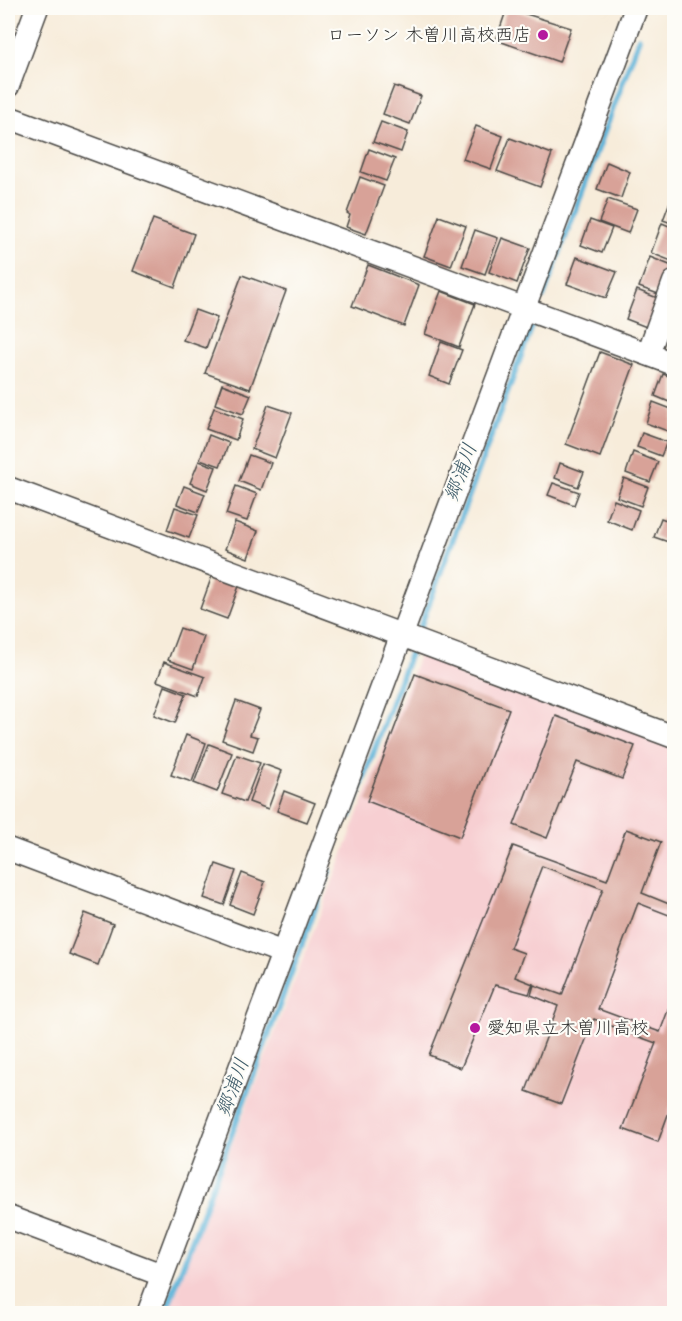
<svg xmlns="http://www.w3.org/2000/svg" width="682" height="1321" font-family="'Playpen Sans','Klee One',sans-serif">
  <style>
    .built { fill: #f7cfd2 }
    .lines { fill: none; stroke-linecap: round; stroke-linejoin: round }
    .stream { stroke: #5bb2d8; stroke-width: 6 }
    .building { fill: #d8a298 }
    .minor-casing { stroke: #4a4845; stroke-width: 25 }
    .minor { stroke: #fff; stroke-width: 22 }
    .poi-dot { fill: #b5179e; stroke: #fdfcf7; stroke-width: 2 }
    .labels { text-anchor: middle; stroke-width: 4.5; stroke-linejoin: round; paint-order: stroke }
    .poi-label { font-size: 18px; fill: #2b2b2b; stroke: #fdfcf7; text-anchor: end }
    .water-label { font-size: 20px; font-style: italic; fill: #3c5a68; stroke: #fdfcf7 }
  </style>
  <rect width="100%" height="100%" fill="#fdfcf7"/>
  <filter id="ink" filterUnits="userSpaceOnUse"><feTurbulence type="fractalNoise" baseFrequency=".0167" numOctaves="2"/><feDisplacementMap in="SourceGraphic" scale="12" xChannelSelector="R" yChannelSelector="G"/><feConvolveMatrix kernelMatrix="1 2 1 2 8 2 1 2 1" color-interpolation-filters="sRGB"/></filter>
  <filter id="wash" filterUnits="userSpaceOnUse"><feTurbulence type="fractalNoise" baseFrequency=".008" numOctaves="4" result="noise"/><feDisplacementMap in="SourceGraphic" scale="24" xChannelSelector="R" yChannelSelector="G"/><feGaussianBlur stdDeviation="1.35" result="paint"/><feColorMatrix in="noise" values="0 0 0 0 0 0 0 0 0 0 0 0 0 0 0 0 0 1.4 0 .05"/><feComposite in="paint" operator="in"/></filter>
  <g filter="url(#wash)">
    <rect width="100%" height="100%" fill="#f7ecda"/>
    <!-- built -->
    <polygon class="built" points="421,650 674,743 674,1313 167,1314"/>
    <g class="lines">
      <!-- stream -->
      <g class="stream">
        <polyline points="543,297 639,38"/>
        <polyline points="419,630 532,326"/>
        <polyline points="350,816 412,648"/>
        <polyline points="165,1314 329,871"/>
      </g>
    </g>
    <g id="blocks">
      <!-- building -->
      <g class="building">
        <polygon points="507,8 571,28 559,62 496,40"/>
        <polygon points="394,86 421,96 410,124 383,114"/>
        <polygon points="381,122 408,132 401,152 373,142"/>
        <polygon points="476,126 503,136 491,169 463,159"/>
        <polygon points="510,138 552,154 540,187 497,171"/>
        <polygon points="369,149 395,159 386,181 361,172"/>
        <polygon points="607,162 630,172 621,198 597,189"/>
        <polygon points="360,177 384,186 366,234 346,227 350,215 347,213"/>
        <polygon points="674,191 674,224 663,220"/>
        <polygon points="608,199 637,209 628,233 599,222"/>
        <polygon points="439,216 466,226 451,266 424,256"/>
        <polygon points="153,219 194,234 175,287 133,271"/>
        <polygon points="590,220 612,228 602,253 581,245"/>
        <polygon points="662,223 674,228 674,262 651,253"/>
        <polygon points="475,230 498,238 485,274 462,266"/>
        <polygon points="502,238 530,248 517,283 489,272"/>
        <polygon points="577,257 617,272 606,298 567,284"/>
        <polygon points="650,257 672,266 661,295 639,287"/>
        <polygon points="368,265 419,285 404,326 352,306"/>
        <polygon points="242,275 286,291 250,389 205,373"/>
        <polygon points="637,290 660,299 649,328 626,319"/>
        <polygon points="441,291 475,304 459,347 425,334"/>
        <polygon points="195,310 217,318 206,348 183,340"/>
        <polygon points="441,342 462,350 449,384 429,376"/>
        <polygon points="600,352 634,365 600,457 566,444"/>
        <polygon points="663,374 674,378 674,404 655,396"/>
        <polygon points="222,384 251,395 243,414 215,404"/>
        <polygon points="653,402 674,410 670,432 646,423"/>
        <polygon points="268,405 292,413 275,458 252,449"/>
        <polygon points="214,408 243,419 236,440 206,429"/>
        <polygon points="642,433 667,442 661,456 637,447"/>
        <polygon points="209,435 229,443 220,466 200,459"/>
        <polygon points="633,452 658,462 650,482 626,473"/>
        <polygon points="249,455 271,463 261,490 239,481"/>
        <polygon points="199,461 216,467 207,490 190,483"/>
        <polygon points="560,463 584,472 578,487 555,478"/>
        <polygon points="624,478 648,487 641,506 617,497"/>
        <polygon points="553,483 579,492 574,505 548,495"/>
        <polygon points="184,486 205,494 198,512 177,504"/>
        <polygon points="236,486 257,494 247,521 226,514"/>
        <polygon points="614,500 639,510 632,530 607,520"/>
        <polygon points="175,507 198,515 189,538 167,530"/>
        <polygon points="661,518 674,523 674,544 654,537"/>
        <polygon points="235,522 258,531 248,558 225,549"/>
        <polygon points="212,576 239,586 227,619 200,609"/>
        <polygon points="180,628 204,637 193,669 168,660"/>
        <polygon points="164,662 205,677 198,696 157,681"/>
        <polygon points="415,674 509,709 460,837 367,801"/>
        <polygon points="165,686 186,694 175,723 154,715"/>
        <polygon points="236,701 260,710 250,735 258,737 253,751 222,740"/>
        <polygon points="556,716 635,746 622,779 577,762 547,838 514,825"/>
        <polygon points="186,735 206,743 192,782 171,775"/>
        <polygon points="209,744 232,753 217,792 194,783"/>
        <polygon points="237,755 260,763 245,802 222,794"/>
        <polygon points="263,764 282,771 268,809 249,802"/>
        <polygon points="284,791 315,803 307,822 277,811"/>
        <polygon points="626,829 661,842 642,893 674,906 674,917 638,903 598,1009 633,1022 629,1033 594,1019 561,1104 526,1091 558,1006 531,995 534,985 562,995 603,889 542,866 510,948 524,953 515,977 533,984 529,994 495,985 461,1068 429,1055 513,846 607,880"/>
        <polygon points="216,864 236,871 224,905 204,898"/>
        <polygon points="242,873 265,882 253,914 230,905"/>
        <polygon points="85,913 113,924 98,965 69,954"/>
        <polygon points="674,994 674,1098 658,1142 623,1129 656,1043 631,1034 635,1023 660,1032"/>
      </g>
    </g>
  </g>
  <g filter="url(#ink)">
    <use href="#blocks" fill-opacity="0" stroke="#4a4845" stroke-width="1.5"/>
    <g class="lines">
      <!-- minor casing -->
      <g class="minor-casing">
        <g id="minor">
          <polyline points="8,86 37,8"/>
          <polyline points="8,117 674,364"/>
          <polyline points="648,354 674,282"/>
          <polyline points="8,488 674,737"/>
          <polyline points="8,849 281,952"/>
          <polyline points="8,1217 162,1275"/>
          <polyline points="148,1314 636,8"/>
        </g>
      </g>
      <!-- minor -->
      <use href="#minor" class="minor"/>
    </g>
  </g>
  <!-- markers -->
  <g class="poi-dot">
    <circle cx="543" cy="35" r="6"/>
    <circle cx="475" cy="1028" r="6"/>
  </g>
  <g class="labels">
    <!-- poi labels -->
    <g class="poi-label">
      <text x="531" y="41">ローソン 木曽川高校西店</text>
      <text x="487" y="1034" text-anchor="start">愛知県立木曽川高校</text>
    </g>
    <!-- water labels -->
    <g class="water-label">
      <text transform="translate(460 472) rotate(-70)" y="7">郷浦川</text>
      <text transform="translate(232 1087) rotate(-70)" y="7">郷浦川</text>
    </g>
  </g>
  <!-- margin -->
  <rect width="682" height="1321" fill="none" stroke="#fdfcf7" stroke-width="30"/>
</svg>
